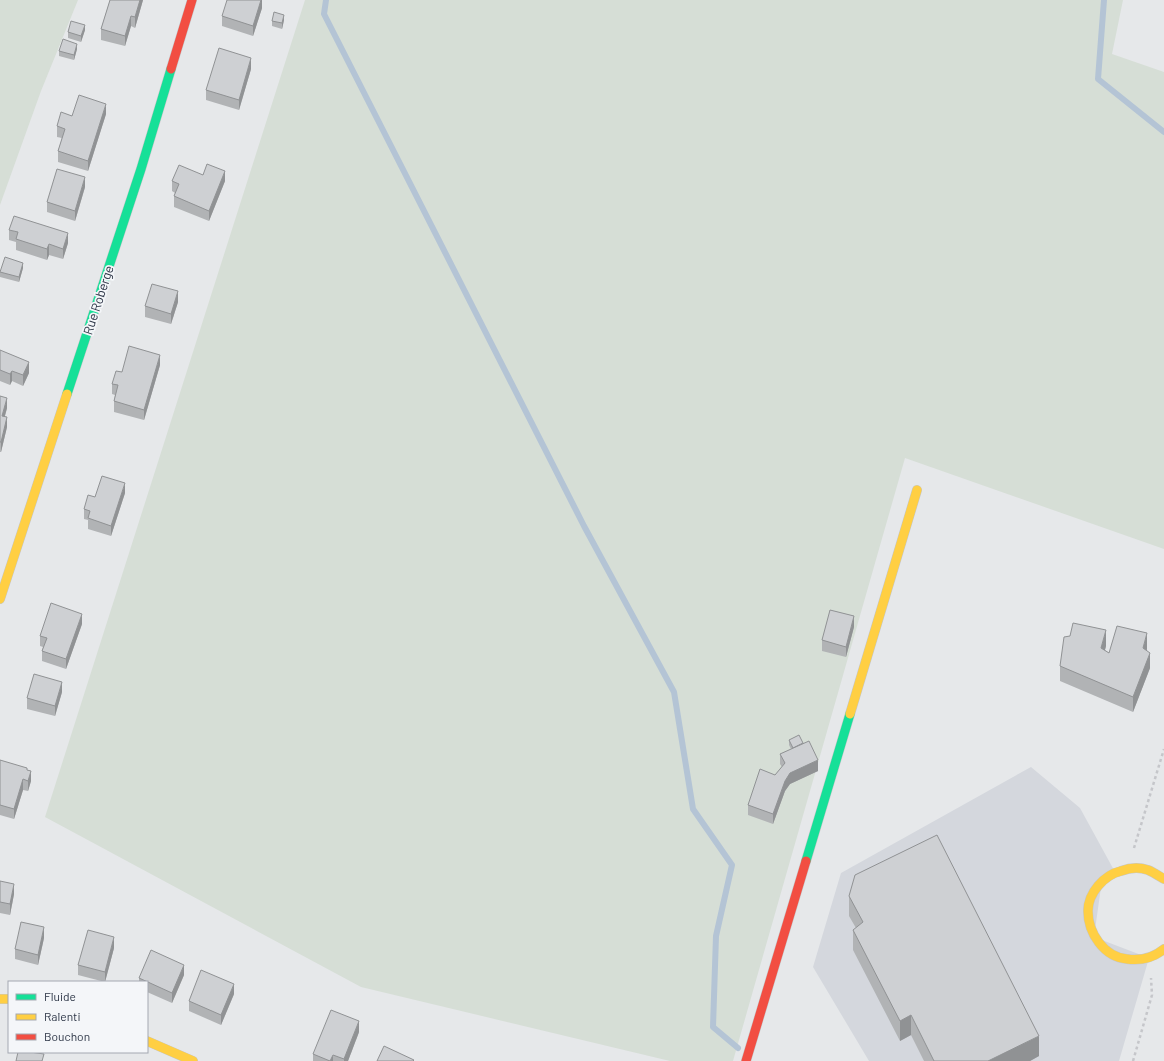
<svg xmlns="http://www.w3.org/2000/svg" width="1164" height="1061" font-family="Barlow,sans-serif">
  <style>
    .built { fill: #d4d7dd }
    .green { fill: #d6ded6 }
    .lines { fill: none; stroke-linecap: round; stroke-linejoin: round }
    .stream { stroke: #b4c4d5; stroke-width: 6 }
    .fast-casing { stroke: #c4c6c8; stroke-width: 10 }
    .slow-casing { stroke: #c4c6c8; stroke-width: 10 }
    .jam-casing { stroke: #c4c6c8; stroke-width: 10 }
    .path { stroke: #c5c6ca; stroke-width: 2.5; stroke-dasharray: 3 3; stroke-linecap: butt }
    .fast { stroke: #16e098; stroke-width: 9 }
    .slow { stroke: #ffcf43; stroke-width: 9 }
    .jam { stroke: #f24e42; stroke-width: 9 }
    .wall { fill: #b1b3b5 }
    .shaded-wall { fill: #909294 }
    .building { fill: #ced0d3; stroke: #909294 }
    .labels { text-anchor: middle; stroke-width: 3.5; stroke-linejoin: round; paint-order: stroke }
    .street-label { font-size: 13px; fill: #2b3445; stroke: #f4f6f9 }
  </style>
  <rect width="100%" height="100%" fill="#e6e8ea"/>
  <!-- built -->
  <polygon class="built" points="1031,767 1080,808 1115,872 1102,880 1094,937 1149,958 1119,1061 869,1061 813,967 841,873"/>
  <!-- green -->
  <g class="green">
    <polygon points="0,0 78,0 41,91 0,205"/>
    <polygon points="305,0 1123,0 1112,54 1164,72 1164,549 905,458 733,1061 670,1061 361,987 45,817"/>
  </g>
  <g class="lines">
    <!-- stream -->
    <g class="stream">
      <polyline points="326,0 324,14 584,526 674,692 693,809 732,865 716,936 713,1027 738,1048"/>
      <polyline points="1104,0 1098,79 1164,132"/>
    </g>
    <!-- fast casing -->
    <g class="fast-casing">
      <g id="fast">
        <polyline points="67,394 141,169 171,69"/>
        <polyline points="806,861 850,714"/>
      </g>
    </g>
    <!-- slow casing -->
    <g class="slow-casing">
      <g id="slow">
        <polyline points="0,599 67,394"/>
        <polyline points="850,714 917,490"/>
        <path d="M1164,879C1159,876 1153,872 1148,870C1139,867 1129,868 1121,871C1104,875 1088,893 1088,911C1088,933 1104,957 1127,959C1141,961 1153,958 1164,949"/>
        <polyline points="0,999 9,999"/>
        <polyline points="147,1041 193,1061"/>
      </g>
    </g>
    <!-- jam casing -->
    <g class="jam-casing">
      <g id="jam">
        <polyline points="171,69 192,0"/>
        <polyline points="746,1061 806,861"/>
      </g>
    </g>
    <!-- path -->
    <g class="path">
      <polyline points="1134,848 1164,749"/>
      <polyline points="1133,1061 1152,995 1151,978"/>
    </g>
    <!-- fast -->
    <use href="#fast" class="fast"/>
    <!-- slow -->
    <use href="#slow" class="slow"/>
    <!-- jam -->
    <use href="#jam" class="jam"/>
  </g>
  <!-- wall -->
  <g class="wall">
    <polygon points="110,0 143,0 135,28 131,26 125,46 101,40 101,29"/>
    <polygon points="262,0 262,8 253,36 222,26 222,16"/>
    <polygon points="284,20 282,29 272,26 272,21"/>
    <polygon points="85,30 81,42 68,38 68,32"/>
    <polygon points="77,49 74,60 59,56 59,51"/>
    <polygon points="251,69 239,110 206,100 206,90"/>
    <polygon points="106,114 88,171 58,162 58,151 62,138 57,137 57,126 72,116"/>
    <polygon points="203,175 225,181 209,221 174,207 174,196 175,193 172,191 172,181"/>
    <polygon points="85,187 75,221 47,212 47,202"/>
    <polygon points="9,230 68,243 63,259 49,255 47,260 16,250 16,242 9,240"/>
    <polygon points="23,268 19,282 0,277 0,272"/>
    <polygon points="178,302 171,324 145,317 145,306"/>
    <polygon points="0,350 29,373 23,386 12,381 10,385 0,381"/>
    <polygon points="160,365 144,420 114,412 114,401 115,395 112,394 112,384 122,372"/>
    <polygon points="0,396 7,408 5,416 7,427 1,452 0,452"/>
    <polygon points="125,493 111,536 88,529 88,520 84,519 84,509 95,497"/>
    <polygon points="82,624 66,669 42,661 42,651 43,647 40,646 40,636"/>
    <polygon points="854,627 846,657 822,651 822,640"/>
    <polygon points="1106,646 1105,650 1109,653 1147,649 1147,650 1150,668 1133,712 1060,681 1060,666"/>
    <polygon points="62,692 55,716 27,709 27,698"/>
    <polygon points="789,740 803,743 818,771 790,784 785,791 773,824 748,815 748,805 782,767 780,764 780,754 791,749 789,745"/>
    <polygon points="0,760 27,770 31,781 28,791 23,790 14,819 0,815"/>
    <polygon points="0,881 14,894 10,915 0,913"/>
    <polygon points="849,896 1039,1056 1030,1061 924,1061 911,1035 900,1041 853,950 853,930 856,928 849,916"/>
    <polygon points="44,938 38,965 15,959 15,949"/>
    <polygon points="114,948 105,982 78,975 78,965"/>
    <polygon points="184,975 172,1003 147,992 147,982 139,982 139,978"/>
    <polygon points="234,994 221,1025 189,1011 189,1001"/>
    <polygon points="359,1032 348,1061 313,1061 313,1054"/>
  </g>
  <!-- shaded-wall -->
  <g class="shaded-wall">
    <polygon points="140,0 143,0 135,28 135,17"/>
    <polygon points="261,0 262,0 262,8 253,36 253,26"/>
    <polygon points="284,15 284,20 282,29 282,23"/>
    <polygon points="131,16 131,26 125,46 125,36"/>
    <polygon points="85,25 85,30 81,42 81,36"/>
    <polygon points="77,44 77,49 74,60 74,55"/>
    <polygon points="251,58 251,69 239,110 239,100"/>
    <polygon points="106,104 106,114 88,171 88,161"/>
    <polygon points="225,171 225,181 209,221 209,211"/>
    <polygon points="85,177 85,187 75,221 75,211"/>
    <polygon points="68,233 68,243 63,259 63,249"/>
    <polygon points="49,244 49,255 47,260 47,249"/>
    <polygon points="23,263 23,268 19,282 19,277"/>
    <polygon points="178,291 178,302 171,324 171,314"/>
    <polygon points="160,355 160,365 144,420 144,410"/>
    <polygon points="29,362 29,373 23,386 23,375"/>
    <polygon points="12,371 12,381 10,385 10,374"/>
    <polygon points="7,398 7,408 2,426 2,416"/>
    <polygon points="7,417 7,427 1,452 1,442"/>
    <polygon points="125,483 125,493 111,536 111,526"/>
    <polygon points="82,614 82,624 66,669 66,659"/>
    <polygon points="854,616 854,627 846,657 846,647"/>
    <polygon points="1106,630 1106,646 1101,664 1101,648"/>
    <polygon points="1147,633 1147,649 1143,663 1143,648"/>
    <polygon points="1150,653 1150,668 1133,712 1133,697"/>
    <polygon points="62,682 62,692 55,716 55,706"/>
    <polygon points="818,760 818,771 790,784 785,791 773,824 773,814 785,781 790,773"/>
    <polygon points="31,771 31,781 28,791 28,781"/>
    <polygon points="23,779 23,790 14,819 14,809"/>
    <polygon points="14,884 14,894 10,915 10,904"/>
    <polygon points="44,927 44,938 38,965 38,955"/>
    <polygon points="114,937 114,948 105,982 105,972"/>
    <polygon points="184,965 184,975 172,1003 172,993"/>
    <polygon points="234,984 234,994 221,1025 221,1015"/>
    <polygon points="911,1015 911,1035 900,1041 900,1021"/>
    <polygon points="359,1021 359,1032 348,1061 344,1061 344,1059"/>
    <polygon points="1039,1036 1039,1056 1030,1061 988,1061"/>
    <polygon points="333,1055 333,1061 330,1061"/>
  </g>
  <!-- building -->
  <g class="building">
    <polygon points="110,0 140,0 135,17 131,16 125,36 101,29"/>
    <polygon points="227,0 261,0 253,26 222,16"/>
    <polygon points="274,12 284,15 282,23 272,21"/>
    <polygon points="71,21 85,25 81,36 68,32"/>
    <polygon points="63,39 77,44 74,55 59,51"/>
    <polygon points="219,48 251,58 239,100 206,90"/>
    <polygon points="79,95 106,104 88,161 58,151 65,129 57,126 61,112 72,116"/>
    <polygon points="207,164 225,171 209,211 174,196 179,184 172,181 179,165 203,175"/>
    <polygon points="57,169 85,177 75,211 47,202"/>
    <polygon points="14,216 68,233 63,249 49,244 47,249 16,239 18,232 9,230"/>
    <polygon points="5,257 23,263 19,277 0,272"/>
    <polygon points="152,284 178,291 171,314 145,306"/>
    <polygon points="129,346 160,355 144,410 114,401 118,385 112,384 116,371 122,372"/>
    <polygon points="0,350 29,362 23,375 12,371 10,374 0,370"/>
    <polygon points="0,396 7,398 2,416 7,417 1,442 0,442"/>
    <polygon points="102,476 125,483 111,526 88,518 90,511 84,509 88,495 95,497"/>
    <polygon points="51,603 82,614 66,659 42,651 47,638 40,636"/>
    <polygon points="830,610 854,616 846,647 822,640"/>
    <polygon points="1073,623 1106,630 1101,648 1109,653 1117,626 1147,633 1143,648 1150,653 1133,697 1060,666 1064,637 1070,636"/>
    <polygon points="34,674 62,682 55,706 27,698"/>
    <polygon points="799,735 803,743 793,748 789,740"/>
    <polygon points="809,741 818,760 790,773 785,781 773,814 748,805 760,769 775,775 785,763 780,754"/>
    <polygon points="0,760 27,768 27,770 31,771 28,781 23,779 14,809 0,805"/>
    <polygon points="937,835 1039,1036 988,1061 934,1061 911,1015 900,1021 853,930 863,922 849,896 855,875"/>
    <polygon points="0,881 14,884 10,904 0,902"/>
    <polygon points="21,922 44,927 38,955 15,949"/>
    <polygon points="88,930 114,937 105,972 78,965"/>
    <polygon points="151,950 184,965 172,993 139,978"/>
    <polygon points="201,970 234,984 221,1015 189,1001"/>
    <polygon points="331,1010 359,1021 344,1059 333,1055 330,1061 313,1054"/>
    <polygon points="384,1046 414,1060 413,1061 377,1061"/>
    <polygon points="18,1052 30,1052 44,1054 42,1061 16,1061"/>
  </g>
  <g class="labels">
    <!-- street labels -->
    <g class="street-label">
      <text transform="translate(98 300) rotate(-72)" y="5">Rue Roberge</text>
    </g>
  </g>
  <!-- legend -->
  <rect x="8" y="981" width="140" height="72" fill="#f4f6f9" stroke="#a4a8b1"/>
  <rect x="16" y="994" width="20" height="6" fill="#16e098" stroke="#a4a8b1"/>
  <text x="44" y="1001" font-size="12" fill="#2b3445">Fluide</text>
  <rect x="16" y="1014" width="20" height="6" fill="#ffcf43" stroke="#a4a8b1"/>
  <text x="44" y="1021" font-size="12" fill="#2b3445">Ralenti</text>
  <rect x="16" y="1034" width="20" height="6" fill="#f24e42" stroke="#a4a8b1"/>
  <text x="44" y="1041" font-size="12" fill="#2b3445">Bouchon</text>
</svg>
